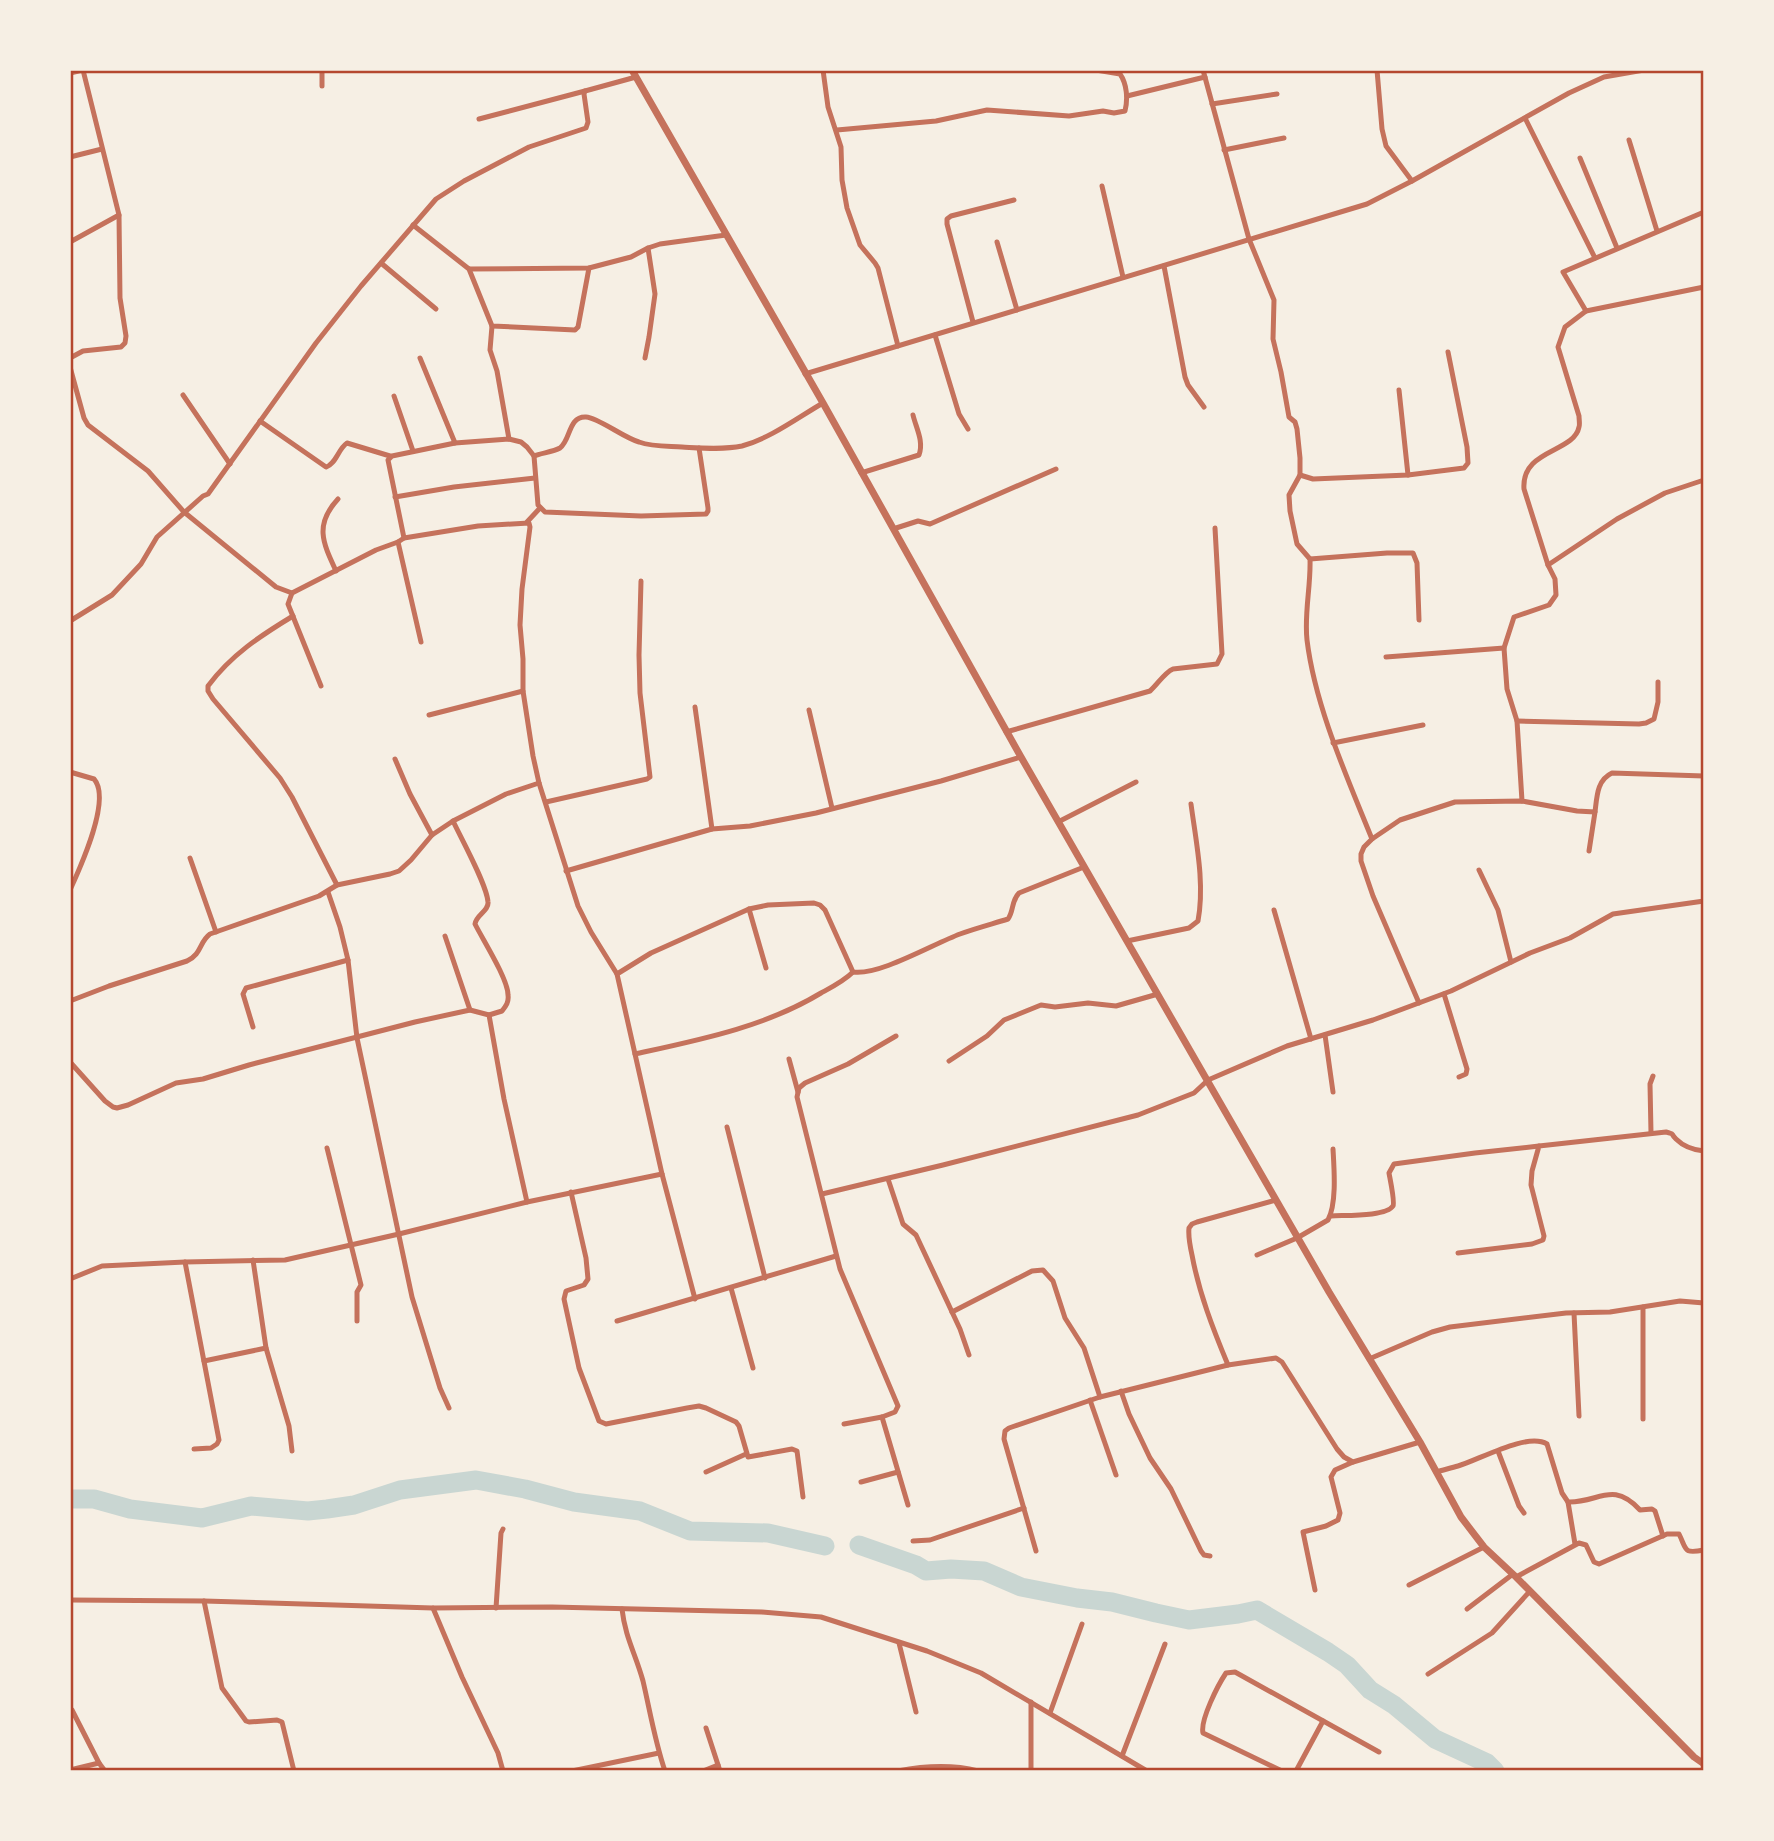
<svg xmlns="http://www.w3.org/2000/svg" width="1774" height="1841" font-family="Cabin,sans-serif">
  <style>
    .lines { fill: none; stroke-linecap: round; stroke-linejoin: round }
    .river { stroke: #c9d6d2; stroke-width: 19 }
    .minor { stroke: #c5725c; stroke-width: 5 }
    .tertiary { stroke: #c5725c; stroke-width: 7 }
    .neatline { fill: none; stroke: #b5482f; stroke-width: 2.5 }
  </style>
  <rect width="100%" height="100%" fill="#f6efe4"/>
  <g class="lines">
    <!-- river -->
    <g class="river">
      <polyline points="70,1499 94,1499 130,1509 202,1518 251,1506 308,1511 327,1509 354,1505 400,1490 476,1480 525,1489 574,1502 640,1511 690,1531 768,1533 825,1546"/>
      <polyline points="859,1545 916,1565 926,1571 951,1569 984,1571 1021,1587 1077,1598 1112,1602 1156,1613 1189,1620 1238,1614 1257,1610 1328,1652 1347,1665 1370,1690 1394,1705 1435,1739 1487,1763 1495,1771"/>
    </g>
    <!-- minor -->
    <g class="minor">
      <polyline points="823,70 828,107 841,147 842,180 847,208 860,245 875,263 878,268 898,346"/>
      <path d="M1203,70L1249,239L1274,300L1273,339L1281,372L1289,417L1295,422L1297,429L1300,458V475L1289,495L1290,511L1297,544L1310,559C1311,586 1304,613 1307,640C1315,706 1347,777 1372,839"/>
      <polyline points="1377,70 1382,129 1386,146 1412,181"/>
      <polyline points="70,73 83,70 119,215 70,242"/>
      <polyline points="322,86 322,70"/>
      <polyline points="1127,96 1205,77"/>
      <polyline points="1212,104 1277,94"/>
      <polyline points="1525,118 1595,258"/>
      <polyline points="479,119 585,91"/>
      <path d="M837,130L936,121L987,110L1069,116L1103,111L1114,113L1125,111C1128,99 1127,84 1120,74L1096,70"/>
      <polyline points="1629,140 1657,231"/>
      <polyline points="1224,150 1284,138"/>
      <polyline points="70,157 102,149"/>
      <polyline points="1580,158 1617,248"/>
      <polyline points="1102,186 1123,277"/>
      <polyline points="1704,212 1563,272 1586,311 1704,287"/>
      <polyline points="413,225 469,269 492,326 575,330 578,327 589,268"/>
      <polyline points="997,242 1017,310"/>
      <polyline points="381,263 436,309"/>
      <polyline points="1164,266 1185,377 1188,385 1204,407"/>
      <polyline points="469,269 589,268 631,257 648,248 660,244 726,235"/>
      <polyline points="973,322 947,224 947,219 951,216 1014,200"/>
      <polyline points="492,326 490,350 497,371 509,439"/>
      <polyline points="935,335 959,414 968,429"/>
      <polyline points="70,358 83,351 121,347 125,343 126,336 120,298 119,215"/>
      <polyline points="420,358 455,443"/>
      <polyline points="645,358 649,337 655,294 648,248"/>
      <polyline points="70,367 84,418 88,425 148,471 184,512 276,587 292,593"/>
      <polyline points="805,374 1367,204 1412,181 1569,93 1604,77 1644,70"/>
      <polyline points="1399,390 1408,475"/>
      <polyline points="183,395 230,464"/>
      <polyline points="394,396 413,451"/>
      <path d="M260,421L326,467C336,464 338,449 347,443L390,456"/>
      <polyline points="534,456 538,505 545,512 641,516 706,514 708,511 708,508 699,448"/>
      <path d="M861,473L919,455C924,441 916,428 913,415"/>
      <polyline points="1300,475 1313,479 1408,475 1464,468 1468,463 1467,447 1448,352"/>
      <polyline points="395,497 454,487 535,478"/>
      <polyline points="527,522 540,508"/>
      <polyline points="893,529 918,521 930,524 1056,469"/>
      <path d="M404,538L388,460L392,456L455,443L509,439L521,442L527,447L534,456C541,453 553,452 560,448C571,440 568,416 586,417C599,418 624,438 639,442C653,447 668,446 682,447C701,448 723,450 742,446C771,438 797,418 823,403"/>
      <polyline points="398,542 421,642"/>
      <polyline points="1310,559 1387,553 1413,553 1417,563 1419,620"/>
      <polyline points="1548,565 1617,519 1665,493 1704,480"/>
      <path d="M336,571C323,543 314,525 338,499"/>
      <path d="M293,616C260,636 231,655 208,686V691L213,699L280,778L292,797L337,885"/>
      <polyline points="70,621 112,595 141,564 157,537 203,496 208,494 316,343 361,286 436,199 464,181 529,147 586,128 588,122 584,94 585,91 636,77"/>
      <polyline points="1386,657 1504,648"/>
      <polyline points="321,686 290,609 288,604 292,593 376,550 398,542 404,538 478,526 529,523 530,527 522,589 520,625 523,659 523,691 533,756 539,783 578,906 591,932 617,974 662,1174 695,1299"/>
      <polyline points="695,707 712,829"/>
      <polyline points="809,710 832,808"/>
      <polyline points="429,715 523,691"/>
      <polyline points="1517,721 1639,724 1646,723 1654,719 1658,702 1658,682"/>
      <path d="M1006,732L1150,691C1158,684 1164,673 1173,669L1217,664L1222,654L1215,528"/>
      <polyline points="1333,743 1423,725"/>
      <polyline points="395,759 410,794 432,835"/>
      <path d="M70,772L94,779C112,799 80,868 70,890"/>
      <path d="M1522,801L1517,721L1507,689L1504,648L1514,617L1549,605L1556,595L1555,579L1548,565L1524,489C1521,449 1574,453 1579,427C1580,425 1579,419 1579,416L1558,347L1565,327L1586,311"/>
      <polyline points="546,802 647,779 650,777 640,693 639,655 641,581"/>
      <path d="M453,821C461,838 487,885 488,902C489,911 476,915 475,924C483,940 508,979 508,995C509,1002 506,1006 502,1011L489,1015"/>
      <polyline points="1058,822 1136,782"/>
      <polyline points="1589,851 1595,812"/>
      <polyline points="190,858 216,932"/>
      <polyline points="1479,870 1498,910 1511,962"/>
      <polyline points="566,871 712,829 750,826 816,813 941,781 1021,757"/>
      <polyline points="328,892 340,927 348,960 357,1038 412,1297 440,1388 449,1408"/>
      <polyline points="749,909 766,968"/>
      <polyline points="1274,910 1311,1039"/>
      <polyline points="445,936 470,1010"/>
      <path d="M1127,941L1189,928L1198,921C1205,883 1196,842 1191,804"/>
      <path d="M617,974L651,953L749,909L768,905L814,903L820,905L825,910L853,972C879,976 933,944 960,934C976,928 992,924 1008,919C1014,911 1011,901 1019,893L1084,867"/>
      <polyline points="1444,994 1467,1069 1466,1074 1459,1077"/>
      <path d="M70,1001L109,986L187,961C202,954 199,942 210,934L319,896L337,885L390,874L399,871L411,860L432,835L453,821L506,794L539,783"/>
      <path d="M1419,1003L1373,896L1361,861V854L1364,847L1372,839L1400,820L1455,802L1522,801L1577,811L1595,812C1597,796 1597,780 1612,773L1704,776"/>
      <polyline points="253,1027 243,994 246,988 348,960"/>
      <polyline points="1325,1035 1333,1092"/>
      <path d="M635,1054C699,1040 765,1027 821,993C832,987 844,981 853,972"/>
      <polyline points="789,1059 798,1092"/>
      <polyline points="949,1061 987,1036 1004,1020 1041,1005 1055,1007 1088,1003 1116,1006 1158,994"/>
      <polyline points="70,1062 105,1101 113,1107 117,1108 128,1105 176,1083 203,1079 249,1065 415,1022 470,1010 489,1015 504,1099 527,1202"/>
      <polyline points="727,1127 765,1278"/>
      <polyline points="1651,1133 1650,1084 1653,1076"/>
      <polyline points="327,1148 361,1285 357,1292 357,1321"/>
      <polyline points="888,1179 903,1224 916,1235 960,1329 969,1355"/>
      <polyline points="571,1192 586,1258 588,1279 584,1285 566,1291 564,1299 579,1368 599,1421 606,1424 687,1408 699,1406 706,1408 736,1422 739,1426 748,1457 792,1449 797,1451 803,1497"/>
      <polyline points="822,1194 943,1165 1138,1115 1194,1093 1208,1080 1287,1046 1373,1020 1451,991 1530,953 1570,938 1613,914 1704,901"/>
      <path d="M1331,1216C1343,1215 1386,1217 1393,1206C1395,1202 1390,1179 1389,1173L1394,1164L1475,1153L1539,1146"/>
      <path d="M1458,1253L1532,1244L1543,1240L1544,1236L1531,1185L1532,1171L1539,1146L1666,1132C1676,1135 1669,1132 1676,1139C1684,1147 1693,1150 1704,1151"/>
      <path d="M1257,1255L1297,1238L1328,1220C1337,1203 1334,1168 1333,1149"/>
      <polyline points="253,1260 266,1348 289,1426 292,1451"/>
      <polyline points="185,1262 219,1440 217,1444 211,1448 194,1449"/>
      <polyline points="70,1279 102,1266 185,1262 285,1260 399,1234 527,1202 662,1174"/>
      <polyline points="731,1288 753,1368"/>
      <polyline points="1643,1307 1643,1419"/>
      <polyline points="952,1312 1032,1271 1043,1270 1053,1281 1065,1318 1084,1348 1100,1397"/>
      <polyline points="1574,1313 1579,1416"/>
      <polyline points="617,1321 836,1256"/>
      <polyline points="1369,1359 1432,1332 1450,1327 1566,1313 1610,1312 1680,1301 1704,1303"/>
      <polyline points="204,1361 266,1348"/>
      <path d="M1228,1365C1213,1329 1199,1293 1192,1255C1190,1246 1188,1237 1189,1228L1192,1224L1197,1222L1276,1200"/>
      <polyline points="1121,1391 1129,1414 1150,1458 1171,1489 1201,1551 1204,1555 1210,1556"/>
      <polyline points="1090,1400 1116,1475"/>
      <polyline points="882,1417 908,1505"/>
      <polyline points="844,1424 882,1417 895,1412 898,1406 840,1269 797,1097 799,1088 805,1083 848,1064 896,1036"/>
      <polyline points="1498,1451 1519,1506 1524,1513"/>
      <polyline points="706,1472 746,1454"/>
      <path d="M1436,1472C1443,1470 1451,1468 1458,1466C1479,1460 1527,1432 1547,1444L1562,1493L1568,1502C1599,1503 1612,1480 1640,1510L1652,1509L1655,1511L1663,1536"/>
      <polyline points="861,1482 898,1472"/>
      <polyline points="1568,1502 1575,1544"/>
      <polyline points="913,1541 930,1540 1024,1508"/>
      <polyline points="1036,1551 1004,1439 1005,1431 1009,1428 1100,1397 1228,1365 1276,1358 1282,1362 1337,1449 1344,1457 1353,1462 1420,1442"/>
      <path d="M1516,1577L1579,1543L1586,1545L1594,1562L1599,1564L1667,1534H1679C1687,1550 1683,1554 1704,1550"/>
      <polyline points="1409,1585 1484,1547"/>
      <polyline points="1315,1590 1303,1532 1326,1526 1338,1520 1340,1513 1331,1477 1335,1470 1353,1462"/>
      <polyline points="70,1600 204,1601 433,1608 552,1607 762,1612 821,1617 927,1651 981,1673 1147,1771"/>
      <polyline points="204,1601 222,1688 246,1721 249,1722 277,1720 282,1722 294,1771"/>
      <polyline points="433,1608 462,1677 498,1753 503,1771"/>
      <polyline points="496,1608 501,1533 503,1529"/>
      <path d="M622,1609C625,1637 636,1655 643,1681C650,1711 655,1742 665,1771"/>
      <polyline points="1467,1609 1513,1574"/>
      <polyline points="899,1643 916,1712"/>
      <polyline points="1428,1674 1492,1633 1530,1591"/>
      <polyline points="1031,1702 1031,1771"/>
      <polyline points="72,1710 99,1763"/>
      <polyline points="1050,1713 1082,1624"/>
      <polyline points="706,1728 720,1771"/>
      <polyline points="1122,1756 1165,1644"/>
      <polyline points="70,1770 99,1763 105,1771"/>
      <polyline points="572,1771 659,1753"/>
      <polyline points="703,1771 718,1765"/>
      <path d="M898,1771C924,1766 951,1764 978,1771"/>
      <path d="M1282,1771L1203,1733C1200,1720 1218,1685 1226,1673L1235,1672L1379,1752"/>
      <polyline points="1296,1771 1323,1721"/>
    </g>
    <!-- tertiary -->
    <polyline class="tertiary" points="632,70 823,403 1021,757 1329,1292 1420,1442 1461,1517 1484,1547 1516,1577 1694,1757 1704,1764"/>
  </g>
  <!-- border -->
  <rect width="1774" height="1841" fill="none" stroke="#f6efe4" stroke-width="144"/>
  <rect x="72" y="72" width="1630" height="1697" class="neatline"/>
</svg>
